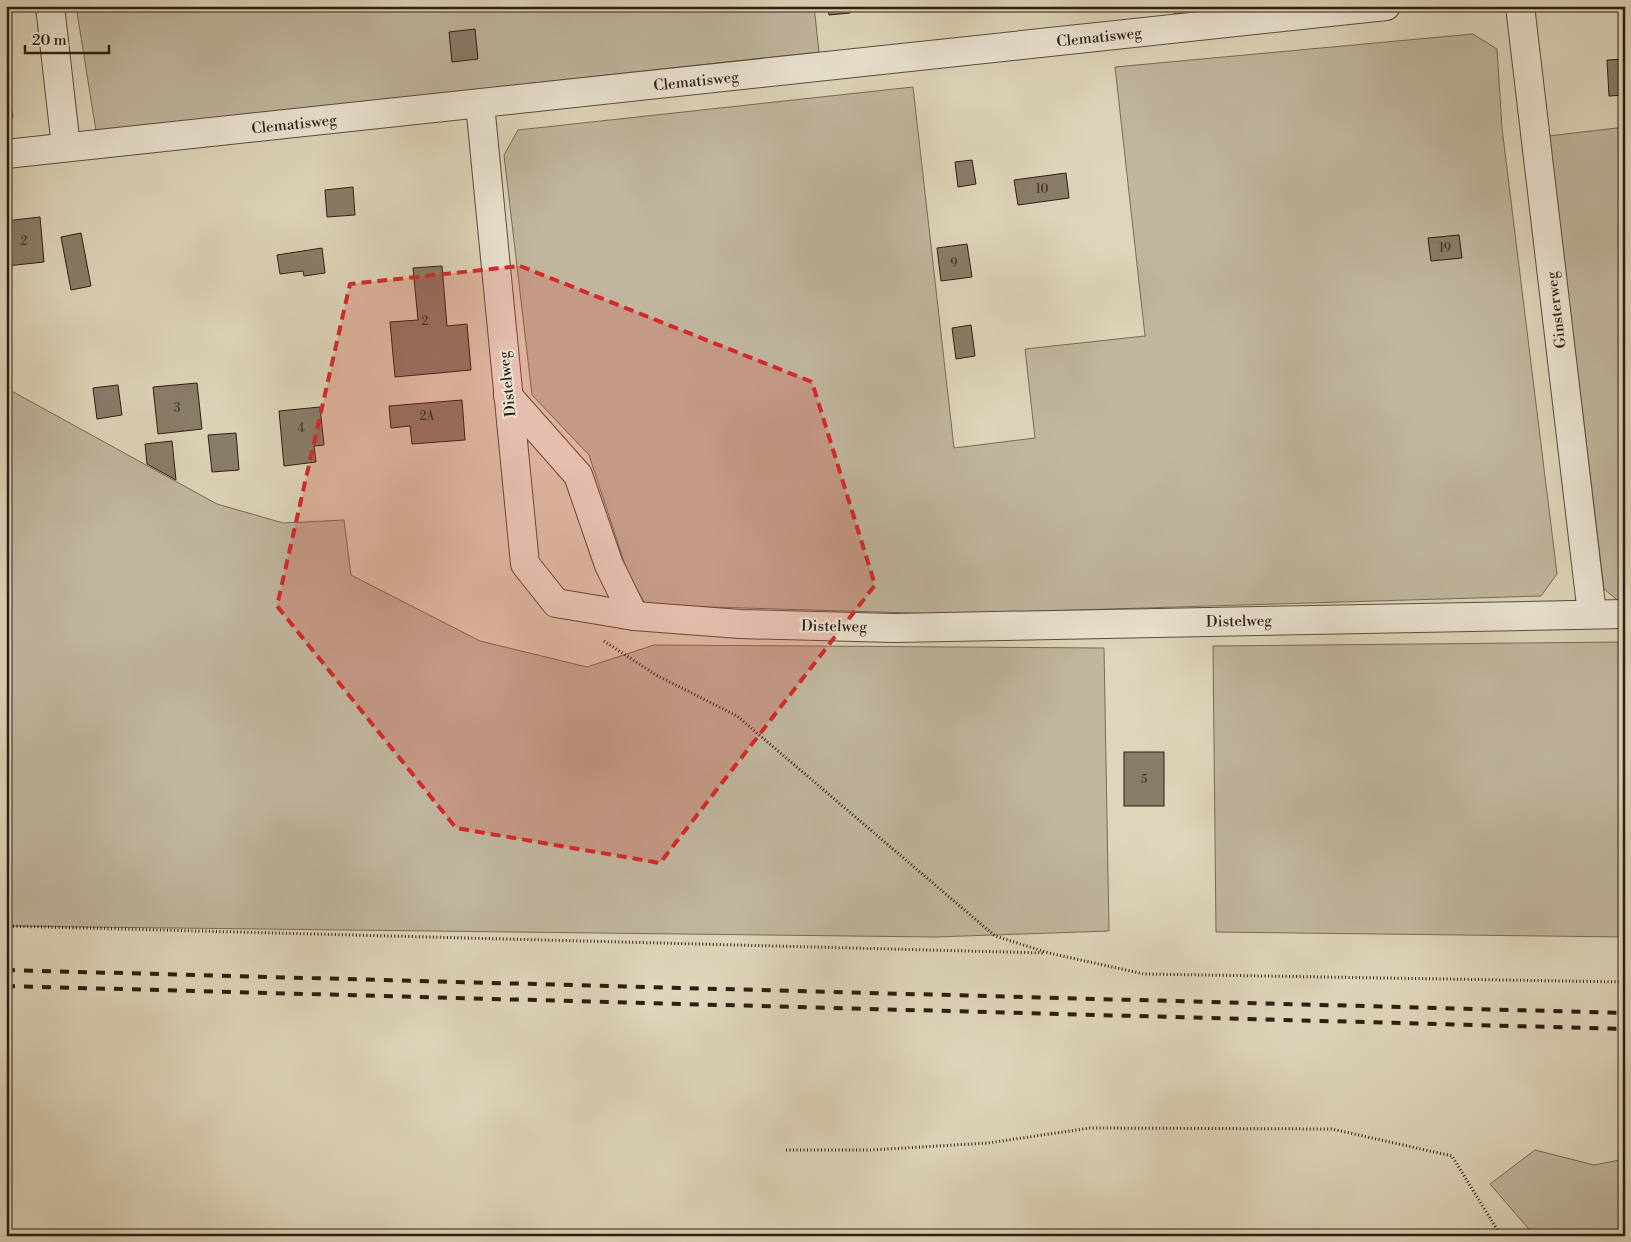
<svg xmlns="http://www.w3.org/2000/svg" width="1631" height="1242" font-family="'Libre Bodoni',serif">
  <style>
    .green { fill: #c0b69e; stroke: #766a58 }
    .building { fill: #897d6a; stroke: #2c1d13 }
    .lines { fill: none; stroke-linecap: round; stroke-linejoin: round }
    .minor-casing { stroke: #584b3d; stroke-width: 30 }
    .path { stroke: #2c1d13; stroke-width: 3; stroke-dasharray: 1 2.5; stroke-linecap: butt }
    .minor { stroke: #eae4d2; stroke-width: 28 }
    .rail { stroke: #2c1d13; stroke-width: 4; stroke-dasharray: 9 9; stroke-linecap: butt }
    .marked { fill: #d62828; fill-opacity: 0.2; stroke: #d62828; stroke-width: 4; stroke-dasharray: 10 6; stroke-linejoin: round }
    .labels { text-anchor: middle; stroke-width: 4; stroke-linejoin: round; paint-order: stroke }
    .number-label { font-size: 12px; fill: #433529 }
    .street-label { font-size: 15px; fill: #2c1d13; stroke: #eae4d2 }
  </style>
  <rect width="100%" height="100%" fill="#ded5ba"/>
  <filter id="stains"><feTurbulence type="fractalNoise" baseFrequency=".004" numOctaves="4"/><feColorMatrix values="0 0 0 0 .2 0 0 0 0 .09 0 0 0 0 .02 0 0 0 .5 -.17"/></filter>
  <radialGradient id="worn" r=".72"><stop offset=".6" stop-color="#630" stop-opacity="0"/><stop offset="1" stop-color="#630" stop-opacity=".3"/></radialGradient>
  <!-- green -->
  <g class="green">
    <polygon points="76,6 814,6 819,52 96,131"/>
    <polygon points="1173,6 1245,6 1174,14"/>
    <polygon points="1473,34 1497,49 1502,128 1557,574 1541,596 944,614 646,605 628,574 589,455 532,395 504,155 518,130 913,87 954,448 1035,438 1025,349 1145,336 1115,67"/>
    <polygon points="1625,127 1625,603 1621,603 1604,589 1549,136"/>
    <polygon points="6,388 217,504 283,523 344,520 351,575 480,641 587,667 654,645 1104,648 1109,931 935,937 6,926"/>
    <polygon points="1625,642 1625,937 1216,932 1213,646"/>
    <polygon points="1535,1150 1594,1165 1625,1159 1625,1236 1533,1234 1490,1184"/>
  </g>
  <!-- building -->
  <g class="building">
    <polygon points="828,6 850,6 850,13 829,15"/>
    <polygon points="475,29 478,59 452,62 449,32"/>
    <polygon points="1625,59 1625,95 1609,96 1607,60"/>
    <polygon points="6,95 9,95 13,117 6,118"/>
    <polygon points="972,160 976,184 958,187 955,162"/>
    <polygon points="1066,173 1069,198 1018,205 1014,180"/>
    <polygon points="353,187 355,215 327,217 325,190"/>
    <polygon points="40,217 44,262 6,266 6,221"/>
    <polygon points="81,233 91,286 71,290 61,237"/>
    <polygon points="1459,235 1462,258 1431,261 1428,238"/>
    <polygon points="967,244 972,277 941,281 937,248"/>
    <polygon points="322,248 325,273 304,276 303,271 280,274 277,255"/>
    <polygon points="442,266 447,326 467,324 471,370 395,377 390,322 418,320 413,268"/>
    <polygon points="971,325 975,356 956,359 952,328"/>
    <polygon points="197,383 202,429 158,434 153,387"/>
    <polygon points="118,385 122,415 97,419 93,388"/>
    <polygon points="462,400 465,440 412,444 410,426 391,428 389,406"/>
    <polygon points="320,407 324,445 314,446 316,462 284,466 279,411"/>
    <polygon points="236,433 239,470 212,472 208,435"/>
    <polygon points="172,441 176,480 147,464 145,444"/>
    <rect x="1124" y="752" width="40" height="54"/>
  </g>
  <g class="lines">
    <!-- minor casing -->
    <g class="minor-casing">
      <g id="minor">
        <polyline points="50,6 66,147"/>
        <polyline points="1520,6 1592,614"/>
        <polyline points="480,104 525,564 556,603 634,616 740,624 894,628 1625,614"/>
        <polyline points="6,154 1386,6"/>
        <polyline points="508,396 578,475 609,565 634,616"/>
      </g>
    </g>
    <!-- path -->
    <g class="path">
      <polyline points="604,641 656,675 737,716 995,936 1049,953 1144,974 1625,982"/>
      <polyline points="6,926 1044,953"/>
      <polyline points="786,1150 871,1150 988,1143 1090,1128 1332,1129 1452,1156 1501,1236"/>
    </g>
    <!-- minor -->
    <use href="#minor" class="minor"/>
    <!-- rail -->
    <g class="rail">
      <polyline points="6,970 1625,1013"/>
      <polyline points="6,986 1625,1029"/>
    </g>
  </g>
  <!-- marked area -->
  <path class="marked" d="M520,266L812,382L875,585L660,863L456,828L277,606L350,284Z"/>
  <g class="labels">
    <!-- number labels -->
    <g class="number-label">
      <text x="1042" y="193">10</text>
      <text x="24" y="245">2</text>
      <text x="1445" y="252">19</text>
      <text x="954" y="267">9</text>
      <text x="425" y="325">2</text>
      <text x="177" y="412">3</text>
      <text x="427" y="420">2A</text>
      <text x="301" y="432">4</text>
      <text x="1144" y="783">5</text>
    </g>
    <!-- street labels -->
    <g class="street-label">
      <text transform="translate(1099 37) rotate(-6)" y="5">Clematisweg</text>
      <text transform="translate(696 81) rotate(-6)" y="5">Clematisweg</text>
      <text transform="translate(294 124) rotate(-6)" y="5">Clematisweg</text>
      <text transform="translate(1556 310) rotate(-97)" y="5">Ginsterweg</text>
      <text transform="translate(507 384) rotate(-96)" y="5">Distelweg</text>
      <text transform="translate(1239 621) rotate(-1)" y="5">Distelweg</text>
      <text transform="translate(834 626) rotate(1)" y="5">Distelweg</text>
    </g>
  </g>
  <!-- margin -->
  <rect width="1631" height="1242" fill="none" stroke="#ded5ba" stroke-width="25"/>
  <rect x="8" y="8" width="1616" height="1227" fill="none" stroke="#2c1d13" stroke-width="2.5"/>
  <rect x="12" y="12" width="1606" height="1217" fill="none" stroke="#2c1d13"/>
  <!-- scale -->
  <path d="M25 45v8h84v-8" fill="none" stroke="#2c1d13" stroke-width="2.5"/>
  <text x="32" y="45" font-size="15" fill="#2c1d13" stroke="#eae4d2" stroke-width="4" paint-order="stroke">20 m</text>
  <rect width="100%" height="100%" filter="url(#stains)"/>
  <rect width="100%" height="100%" fill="url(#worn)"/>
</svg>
